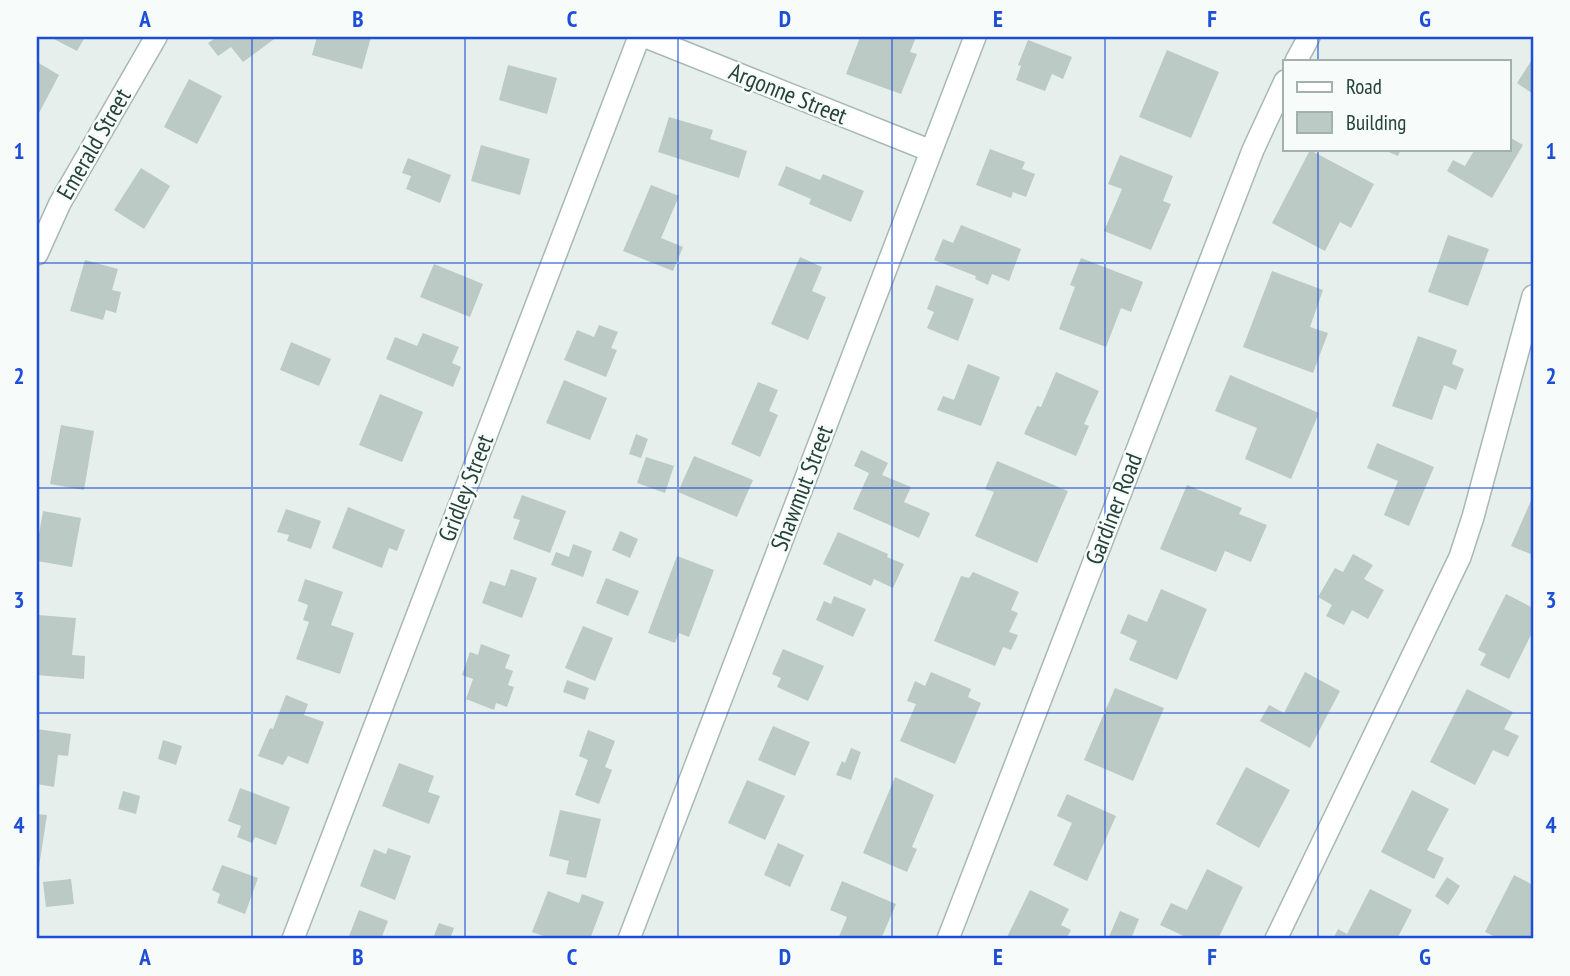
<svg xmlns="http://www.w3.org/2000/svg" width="1570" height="976" font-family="'PT Sans Narrow',sans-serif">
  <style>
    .building { fill: #bbcac4 }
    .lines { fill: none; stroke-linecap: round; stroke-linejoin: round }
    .minor-casing { stroke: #a8b8b2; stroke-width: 24 }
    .minor { stroke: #fff; stroke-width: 21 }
    .grid { fill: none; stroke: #1d4ed8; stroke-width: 2; stroke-opacity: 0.55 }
    .labels { text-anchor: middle; stroke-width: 5; stroke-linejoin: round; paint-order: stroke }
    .street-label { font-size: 24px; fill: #24423a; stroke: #f7fbf9 }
    .neatline { fill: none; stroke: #1d4ed8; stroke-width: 2.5 }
    .grid-label { font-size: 23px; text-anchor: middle; font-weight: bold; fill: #1d4ed8 }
  </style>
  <rect width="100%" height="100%" fill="#e6efeb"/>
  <!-- building -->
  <g class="building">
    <polygon points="50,37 85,37 77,51"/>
    <polygon points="217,37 277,37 243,62 231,47 218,56 208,43"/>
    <polygon points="317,37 371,37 362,69 312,55"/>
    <polygon points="860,37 916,37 910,52 917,54 901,94 846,74"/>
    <polygon points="1028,40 1072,57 1063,79 1052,74 1045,91 1016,80 1021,66 1018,65"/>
    <polygon points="1167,50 1219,72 1191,138 1139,117"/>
    <polygon points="1533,58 1533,94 1517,83"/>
    <polygon points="37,62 59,75 39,113 37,112"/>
    <polygon points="508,65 557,78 547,114 499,100"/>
    <polygon points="189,79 222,96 197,144 164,127"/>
    <polygon points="669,117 713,130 710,139 747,151 739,178 658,152"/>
    <polygon points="1509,137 1523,145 1492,198 1447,171 1453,160 1465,166 1475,149 1509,149"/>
    <polygon points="481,145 530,159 520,195 471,181"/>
    <polygon points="990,149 1025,162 1022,169 1035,174 1026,197 1013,192 1011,198 976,185"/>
    <polygon points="1382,149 1401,149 1398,156"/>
    <polygon points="1310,150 1374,184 1351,228 1340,222 1325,251 1272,223"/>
    <polygon points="1120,155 1173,176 1163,201 1171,204 1151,250 1104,231 1122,189 1108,184"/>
    <polygon points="408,158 451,175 440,203 406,189 411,176 402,173"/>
    <polygon points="786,166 820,180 823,174 864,191 851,222 809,204 811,199 778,185"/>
    <polygon points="141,168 170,186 144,229 114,210"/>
    <polygon points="651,185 679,196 661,238 683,247 673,271 623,251"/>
    <polygon points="961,225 1021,249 1009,281 992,274 988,285 975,279 976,276 934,260 943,239 953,243"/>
    <polygon points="1448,235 1489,249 1468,306 1428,292"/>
    <polygon points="800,257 822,267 812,291 826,297 808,340 771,324"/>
    <polygon points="1081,258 1143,282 1131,312 1121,308 1106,347 1059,329 1075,287 1070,285"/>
    <polygon points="85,260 118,269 112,290 121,292 116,313 106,310 103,320 70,311"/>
    <polygon points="434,264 483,284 470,317 420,297"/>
    <polygon points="1272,271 1323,290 1310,327 1328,333 1313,373 1243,347"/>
    <polygon points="936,285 974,299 958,341 927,328 934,312 927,309"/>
    <polygon points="599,325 618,332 611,348 617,350 606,377 564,360 577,330 594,337"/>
    <polygon points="423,333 459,347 452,363 461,367 453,387 386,359 395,337 417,346"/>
    <polygon points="1418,336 1457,350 1452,364 1464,369 1456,390 1444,385 1432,420 1392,406"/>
    <polygon points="291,342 331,359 319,386 280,370"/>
    <polygon points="968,364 1000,377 981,426 937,410 943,396 954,400"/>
    <polygon points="1056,372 1099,391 1084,424 1089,426 1076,456 1024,434 1037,406 1041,407"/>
    <polygon points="1230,375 1319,413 1291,479 1245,459 1257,428 1215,411"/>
    <polygon points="564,380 607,398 590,440 546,423"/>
    <polygon points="758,382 778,390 769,411 778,415 760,457 731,444"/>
    <polygon points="380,394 423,412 402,462 359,445"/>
    <polygon points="61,425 94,431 84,490 50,484"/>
    <polygon points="636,434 648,439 641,458 629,454"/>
    <polygon points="1377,443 1434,467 1409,526 1384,515 1398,481 1367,468"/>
    <polygon points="861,450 888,463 882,475 911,487 904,502 930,513 919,538 853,509 869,473 854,466"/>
    <polygon points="694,456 753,480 737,517 678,492"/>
    <polygon points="646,457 674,466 665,493 637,483"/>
    <polygon points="997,461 1068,491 1037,563 975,536 994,492 985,489"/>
    <polygon points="1187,485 1242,508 1239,514 1267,525 1251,562 1225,551 1216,572 1160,549"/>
    <polygon points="522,495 566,511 550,553 513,539 520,520 513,518"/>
    <polygon points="1533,496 1533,555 1511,546"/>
    <polygon points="348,507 405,530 397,551 389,548 382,568 332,548"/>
    <polygon points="286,509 321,521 311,549 287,541 289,535 277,532"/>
    <polygon points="43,511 81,518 72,567 37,561 37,546"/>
    <polygon points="620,531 638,539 630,558 612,550"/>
    <polygon points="838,532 888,554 887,557 904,564 893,588 874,579 871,586 823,564"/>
    <polygon points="573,544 592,551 583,577 551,565 556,552 569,557"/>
    <polygon points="1353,554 1373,565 1364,579 1384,590 1368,619 1352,610 1344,625 1326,616 1332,605 1318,597 1335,568 1343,572"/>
    <polygon points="677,556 714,570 689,637 679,633 675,643 648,633"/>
    <polygon points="511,569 537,578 522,618 482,603 490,581 505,586"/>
    <polygon points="973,572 1019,592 1011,610 1018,613 1009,632 1018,635 1011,650 1003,647 995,666 934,641 961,576 969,578"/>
    <polygon points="606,578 639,591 628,616 596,603"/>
    <polygon points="305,579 343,592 331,625 354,633 340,674 296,659 309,622 303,620 308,605 298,601"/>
    <polygon points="1161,589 1207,609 1177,680 1129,660 1137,641 1120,633 1128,614 1147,622"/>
    <polygon points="1506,594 1533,608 1533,631 1509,679 1480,665 1486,654 1478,650"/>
    <polygon points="834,596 866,609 853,637 816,620 824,601 831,604"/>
    <polygon points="38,615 76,618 72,655 85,656 84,679 37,675"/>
    <polygon points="583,626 613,638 595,681 565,668"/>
    <polygon points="481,644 510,655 505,668 513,671 508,685 514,687 507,707 496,703 494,710 466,699 473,679 462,675 470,652 478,655"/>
    <polygon points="783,649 824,666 808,701 777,687 781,678 772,674"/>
    <polygon points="931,672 971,689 968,697 981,703 955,764 900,741 916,704 907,701 915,681 925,686"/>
    <polygon points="1305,672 1340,691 1310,748 1260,721 1269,705 1284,713"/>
    <polygon points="567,680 589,688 585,700 563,692"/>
    <polygon points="1115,688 1164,708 1133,781 1084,760"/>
    <polygon points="1467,689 1513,712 1504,729 1519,736 1508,757 1493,750 1475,785 1430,762"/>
    <polygon points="286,695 308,704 304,715 324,722 308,764 288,756 283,765 258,756 270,728 273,729"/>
    <polygon points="773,726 810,742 795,776 758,760"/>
    <polygon points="37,729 71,734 68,756 58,755 54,787 37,784"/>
    <polygon points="588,730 615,741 605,767 612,770 599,804 575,795 588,760 579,756"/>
    <polygon points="163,740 182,746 176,765 158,759"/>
    <polygon points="851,748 861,752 851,780 836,775 842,761 845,763"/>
    <polygon points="399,763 434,776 428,792 440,796 429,824 382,806"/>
    <polygon points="1246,767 1290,790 1259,848 1216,824"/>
    <polygon points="895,777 934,795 912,847 917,849 907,872 863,853"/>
    <polygon points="747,780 785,796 765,840 728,823"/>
    <polygon points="240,788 290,807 276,845 255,837 252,843 237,837 241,826 228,821"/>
    <polygon points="1412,790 1449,809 1427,850 1444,858 1434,879 1381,852"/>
    <polygon points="123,791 140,796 136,814 118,809"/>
    <polygon points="1067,794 1116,816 1087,881 1053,865 1072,823 1057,816"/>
    <polygon points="560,810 601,819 586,878 566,874 569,861 549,856"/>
    <polygon points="37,814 47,815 39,867 37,867"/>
    <polygon points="778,843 804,855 790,887 764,875"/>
    <polygon points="388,848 411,856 395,900 360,886 374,849 386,854"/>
    <polygon points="222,865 258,878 245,914 217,903 220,894 212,890"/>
    <polygon points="1207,869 1243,887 1218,939 1190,939 1160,925 1171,903 1187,910"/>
    <polygon points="1514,875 1533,885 1533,939 1500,939 1485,932"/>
    <polygon points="1447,877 1460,886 1448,905 1435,896"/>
    <polygon points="71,879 74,904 46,907 43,882"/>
    <polygon points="842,881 896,904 881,939 838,939 847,917 830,910"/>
    <polygon points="1370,889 1412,910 1397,939 1333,939 1338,929 1347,934"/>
    <polygon points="1030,890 1069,909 1061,925 1071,930 1066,939 1006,939"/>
    <polygon points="548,891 579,903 582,894 604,902 590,939 552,939 532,932"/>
    <polygon points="359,910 388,921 381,939 348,939"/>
    <polygon points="1120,911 1139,919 1131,939 1108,939"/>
    <polygon points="439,923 454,928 450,939 433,938"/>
  </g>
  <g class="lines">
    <!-- minor casing -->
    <g class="minor-casing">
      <g id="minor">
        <polyline points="646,37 931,151"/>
        <polyline points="1296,61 1309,37"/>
        <polyline points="37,254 60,203 156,37"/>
        <polyline points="293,939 639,37"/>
        <polyline points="629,939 975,37"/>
        <polyline points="948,939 1253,150 1285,81"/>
        <polyline points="1276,939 1460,557 1473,517 1533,296"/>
      </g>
    </g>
    <!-- minor -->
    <use href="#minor" class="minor"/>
  </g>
  <!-- grid -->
  <path class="grid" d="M252,37V939M465,37V939M678,37V939M892,37V939M1105,37V939M1318,37V61M1318,149V939M37,263H1533M37,488H1533M37,713H1533"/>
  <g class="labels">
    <!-- street labels -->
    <g class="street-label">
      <text transform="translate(788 94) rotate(22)" y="8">Argonne Street</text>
      <text transform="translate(94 144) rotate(-60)" y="8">Emerald Street</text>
      <text transform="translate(466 488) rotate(-69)" y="8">Gridley Street</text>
      <text transform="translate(802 488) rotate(-69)" y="8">Shawmut Street</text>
      <text transform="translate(1114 509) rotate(-69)" y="8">Gardiner Road</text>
    </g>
  </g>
  <!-- border -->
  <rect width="1570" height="976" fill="none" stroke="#f7fbf9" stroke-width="77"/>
  <!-- legend -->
  <rect x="1283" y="60" width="228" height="91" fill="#f7fbf9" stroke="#a3b1ad" stroke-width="2"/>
  <rect x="1297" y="82" width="35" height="10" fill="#ffffff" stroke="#a3b1ad" stroke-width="2"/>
  <text x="1346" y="94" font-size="21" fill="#24423a">Road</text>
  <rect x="1297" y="112" width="35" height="21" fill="#bbcac4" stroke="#a3b1ad" stroke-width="2"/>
  <text x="1346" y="130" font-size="21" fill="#24423a">Building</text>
  <rect x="38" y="38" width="1494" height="899" class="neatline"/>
  <g class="grid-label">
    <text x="145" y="27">A</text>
    <text x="358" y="27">B</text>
    <text x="572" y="27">C</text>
    <text x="785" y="27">D</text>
    <text x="998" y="27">E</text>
    <text x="1212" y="27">F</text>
    <text x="1425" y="27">G</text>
    <text x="19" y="159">1</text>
    <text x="1551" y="159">1</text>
    <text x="19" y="384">2</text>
    <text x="1551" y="384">2</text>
    <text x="19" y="608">3</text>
    <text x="1551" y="608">3</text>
    <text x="19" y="833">4</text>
    <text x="1551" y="833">4</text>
    <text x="145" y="965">A</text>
    <text x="358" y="965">B</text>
    <text x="572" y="965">C</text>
    <text x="785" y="965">D</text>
    <text x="998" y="965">E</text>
    <text x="1212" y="965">F</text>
    <text x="1425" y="965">G</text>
  </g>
</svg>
